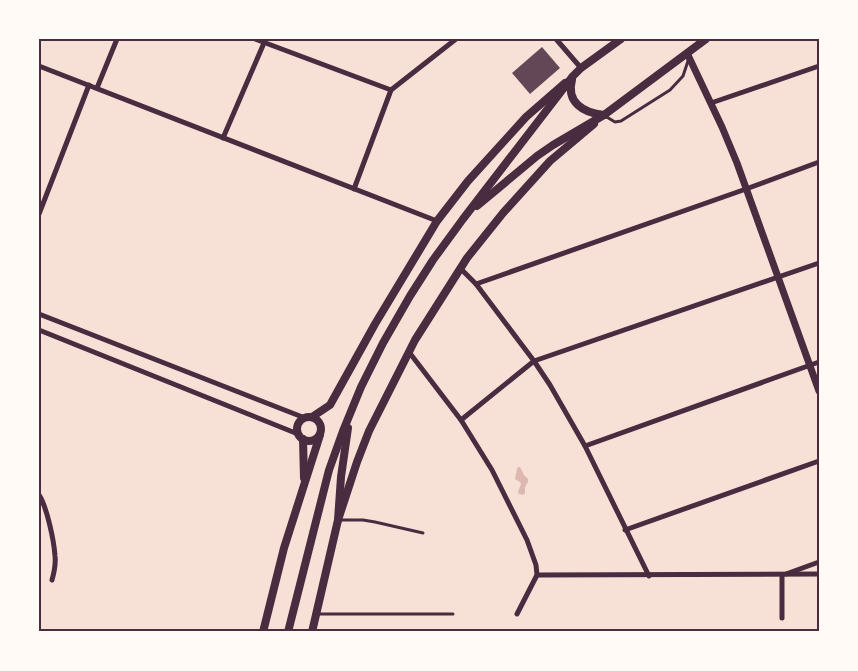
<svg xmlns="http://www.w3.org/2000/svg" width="858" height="671" font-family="'Archivo Narrow',sans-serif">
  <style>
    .water { fill: #dcb8b0 }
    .building { fill: #644757 }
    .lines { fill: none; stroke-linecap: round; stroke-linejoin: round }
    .service { stroke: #4a2c40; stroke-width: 3 }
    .minor { stroke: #4a2c40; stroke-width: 5 }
    .tertiary { stroke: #4a2c40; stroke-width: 7 }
    .secondary { stroke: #4a2c40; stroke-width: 8 }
    .primary { stroke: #4a2c40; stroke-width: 8 }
    .neatline { fill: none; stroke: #4a2c40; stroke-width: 2 }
  </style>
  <rect width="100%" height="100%" fill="#f7e1d7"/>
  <!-- water -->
  <polygon class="water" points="518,467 520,467 524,475 528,479 528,482 525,487 525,493 523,495 519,494 518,492 521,484 520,482 515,479 517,469"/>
  <!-- building -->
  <polygon class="building" points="542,47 560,68 530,94 512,73"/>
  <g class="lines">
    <!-- service -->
    <g class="service">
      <polyline points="605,116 615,122 621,121 670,90 683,76 688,61"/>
      <polyline points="340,520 363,520 375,522 423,533"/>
      <polyline points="319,614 453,614"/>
    </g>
    <!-- minor -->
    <g class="minor">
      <polyline points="255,39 391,90"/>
      <polyline points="556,39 581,68"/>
      <polyline points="39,66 437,221"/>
      <polyline points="97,88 117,39"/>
      <polyline points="711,103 819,66"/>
      <polyline points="223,138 264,43"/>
      <polyline points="354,189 391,90 456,39"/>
      <polyline points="39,214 89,85"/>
      <polyline points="460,268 476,284 534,361 550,385 585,446 649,576"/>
      <polyline points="476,284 746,189 819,162"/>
      <polyline points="39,314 305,418"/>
      <polyline points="39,330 298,434"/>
      <polyline points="409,352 461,420 492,470 527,540 536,565 537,575 517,614"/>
      <polyline points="461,420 534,361 819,263"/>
      <polyline points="585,446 819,362"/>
      <path d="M39,495C47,507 54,541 55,556C56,565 54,573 52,580"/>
      <polyline points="625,530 819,461"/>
      <polyline points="786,574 819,562"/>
      <polyline points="537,575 819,574"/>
      <polyline points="782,575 782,618"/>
    </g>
    <!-- tertiary -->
    <polyline class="tertiary" points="687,53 722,127 737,163 819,391"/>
    <!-- secondary -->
    <g class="secondary">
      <polyline points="312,417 330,405 375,324 437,221 468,181 526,117 565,83"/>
      <circle cx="309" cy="429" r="12"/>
      <polyline points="303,439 304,478"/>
      <polyline points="263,632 284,548 320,435"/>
      <polyline points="312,632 338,520 357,462 369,431 415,340 467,258 503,213 550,161 594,124"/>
    </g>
    <!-- primary -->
    <g class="primary">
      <path d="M572,80C566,102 583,113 604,115"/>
      <polyline points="477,206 537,156 553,145 604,115 706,39"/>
      <polyline points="338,520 341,477 348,428"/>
      <polyline points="288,632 329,470 343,431 361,387 383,343 410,296 433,260 463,219 573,76 581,68 621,39"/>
    </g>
  </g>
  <!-- border -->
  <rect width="858" height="671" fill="none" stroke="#fffaf5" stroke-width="81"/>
  <rect x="40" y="40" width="778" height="590" class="neatline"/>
</svg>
